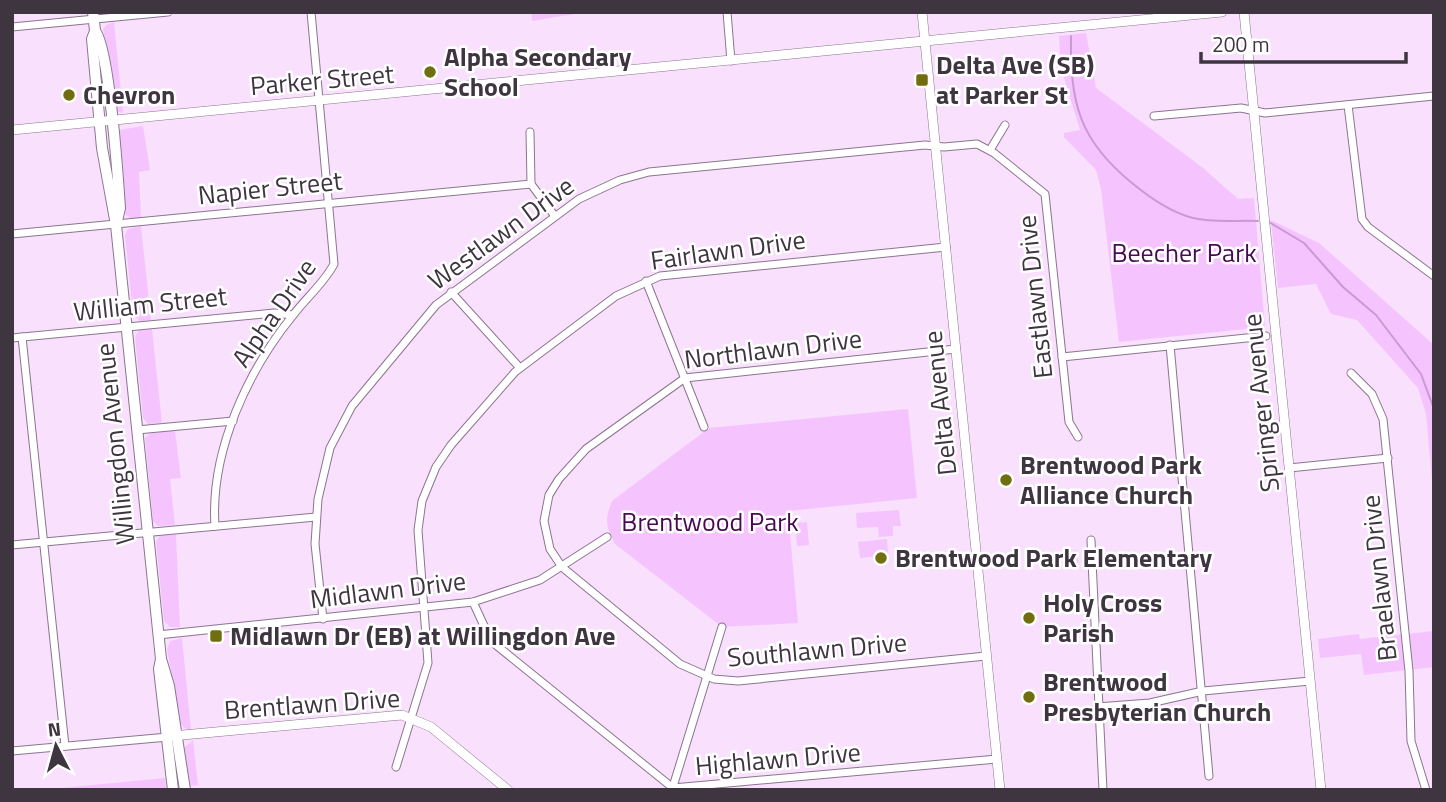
<svg xmlns="http://www.w3.org/2000/svg" width="1446" height="802" font-family="'Titillium Web',sans-serif">
  <style>
    .green { fill: #f5c4ff }
    .lines { fill: none; stroke-linecap: round; stroke-linejoin: round }
    .stream { stroke: #ca99d3; stroke-width: 2 }
    .minor-casing { stroke: #8b758f; stroke-width: 9 }
    .tertiary-casing { stroke: #8b758f; stroke-width: 10 }
    .secondary-casing { stroke: #8b758f; stroke-width: 12 }
    .minor { stroke: #fff; stroke-width: 7 }
    .tertiary { stroke: #fff; stroke-width: 9 }
    .secondary { stroke: #fff; stroke-width: 10 }
    .poi-dot { fill: #716e0f; stroke: #fff; stroke-width: 2.5 }
    .labels { text-anchor: middle; stroke-width: 5; stroke-linejoin: round; paint-order: stroke }
    .poi-label { font-size: 26px; font-weight: bold; fill: #3e3540; stroke: #fff; text-anchor: start }
    .street-label { font-size: 26px; fill: #3e3540; stroke: #fff }
    .park-label { font-size: 26px; fill: #480a53; stroke: #fff }
  </style>
  <rect width="100%" height="100%" fill="#f9e0fd"/>
  <!-- green -->
  <g class="green">
    <polygon points="531,12 587,12 532,21"/>
    <polygon points="114,22 123,113 116,111 103,30 106,25"/>
    <polygon points="1086,33 1096,88 1203,168 1238,199 1254,198 1265,327 1119,342 1101,189 1096,170 1064,137 1064,133 1080,130 1061,68 1059,36"/>
    <polygon points="143,126 150,170 139,172 141,218 130,218 125,214 119,130"/>
    <polygon points="1271,220 1319,243 1434,345 1434,501 1426,414 1418,388 1357,320 1331,314 1316,284 1278,288"/>
    <polygon points="141,226 151,320 140,321 133,315 125,235 128,229"/>
    <polygon points="152,329 162,423 148,424 143,418 135,337 139,330"/>
    <path d="M908,409L917,498L788,511L798,623L722,627L615,544C606,526 604,521 612,501L709,428Z"/>
    <polygon points="175,430 181,478 170,479 175,525 158,526 153,521 145,438 151,433"/>
    <polygon points="899,510 901,526 893,526 893,536 879,537 878,527 857,528 856,513"/>
    <polygon points="807,522 809,545 797,546 795,523"/>
    <polygon points="176,534 180,627 170,627 164,621 156,542 160,535"/>
    <polygon points="887,539 888,555 860,558 858,542"/>
    <polygon points="1077,550 1079,568 1066,570 1064,552"/>
    <polygon points="1434,631 1434,667 1364,675 1361,654 1320,658 1318,639 1359,634 1360,639"/>
    <polygon points="182,638 191,730 184,728 180,722 167,649 170,641"/>
    <polygon points="193,740 198,785 188,786 184,748"/>
    <polygon points="165,778 166,790 41,790"/>
  </g>
  <g class="lines">
    <!-- stream -->
    <g class="stream">
      <path d="M1071,36C1070,103 1079,140 1132,183C1150,198 1170,212 1193,218C1214,223 1237,220 1258,221"/>
      <polyline points="1269,222 1304,243 1343,287 1376,315 1421,374 1434,409"/>
    </g>
    <!-- minor casing -->
    <g class="minor-casing">
      <g id="minor">
        <polyline points="727,12 731,61"/>
        <polyline points="12,27 168,12"/>
        <polyline points="1348,105 1362,219 1368,227 1434,276"/>
        <polyline points="1154,116 1241,108 1265,113 1434,96"/>
        <polyline points="530,132 531,184 554,215"/>
        <polyline points="990,150 1005,125"/>
        <polyline points="12,234 531,184"/>
        <polyline points="646,281 704,427"/>
        <polyline points="451,292 520,368"/>
        <polyline points="22,337 65,746"/>
        <polyline points="12,338 274,313 293,315"/>
        <polyline points="1170,345 1209,776"/>
        <polyline points="956,349 685,378 586,449 559,479 549,495 544,521 550,549 562,567 680,664 714,679 738,681 986,656"/>
        <polyline points="1062,357 1266,336"/>
        <polyline points="1351,373 1372,394 1383,419 1409,671 1411,741 1426,790"/>
        <polyline points="137,430 233,421"/>
        <polyline points="1289,468 1388,458"/>
        <path d="M215,526C210,451 248,370 294,314C307,297 324,283 334,264L311,12"/>
        <polyline points="1091,540 1103,790"/>
        <polyline points="12,545 316,517"/>
        <polyline points="473,602 491,641 673,788 997,759"/>
        <polyline points="323,619 315,544 318,499 330,448 352,406 436,305 579,199 620,180 649,172 925,145 944,147 977,144 994,153 1045,194 1069,422 1078,437"/>
        <polyline points="158,635 473,602 540,580 607,537"/>
        <polyline points="1097,707 1150,703 1203,691 1310,681"/>
        <polyline points="12,751 168,737"/>
        <polyline points="396,767 428,663 418,530 422,501 436,467 451,445 515,372 616,296 660,276 946,247"/>
        <polyline points="672,790 722,627"/>
      </g>
    </g>
    <!-- tertiary casing -->
    <g class="tertiary-casing">
      <g id="tertiary">
        <polyline points="922,12 1000,790"/>
        <polyline points="1244,12 1321,790"/>
        <polyline points="12,130 1222,12"/>
        <polyline points="172,736 402,715 431,727 508,790"/>
      </g>
    </g>
    <!-- secondary casing -->
    <g class="secondary-casing">
      <g id="secondary">
        <polyline points="93,12 95,31 92,39 102,148 116,225 161,659 159,669 173,790"/>
        <path d="M95,31C109,48 118,178 120,208L116,225"/>
        <polyline points="161,659 169,686 185,790"/>
      </g>
    </g>
    <!-- minor -->
    <use href="#minor" class="minor"/>
    <!-- tertiary -->
    <use href="#tertiary" class="tertiary"/>
    <!-- secondary -->
    <use href="#secondary" class="secondary"/>
  </g>
  <!-- markers -->
  <g class="poi-dot">
    <circle cx="430" cy="72" r="7"/>
    <rect x="915" y="73" width="14" height="14" rx="3.5"/>
    <circle cx="69" cy="95" r="7"/>
    <circle cx="1006" cy="480" r="7"/>
    <circle cx="881" cy="558" r="7"/>
    <circle cx="1029" cy="618" r="7"/>
    <rect x="209" y="629" width="14" height="14" rx="3.5"/>
    <circle cx="1029" cy="697" r="7"/>
  </g>
  <g class="labels">
    <!-- poi labels -->
    <g class="poi-label">
      <text x="444" y="66">Alpha Secondary<tspan x="444" dy="30">School</tspan></text>
      <text x="936" y="74">Delta Ave (SB)<tspan x="936" dy="30">at Parker St</tspan></text>
      <text x="83" y="104">Chevron</text>
      <text x="1020" y="474">Brentwood Park<tspan x="1020" dy="30">Alliance Church</tspan></text>
      <text x="895" y="567">Brentwood Park Elementary</text>
      <text x="1043" y="612">Holy Cross<tspan x="1043" dy="30">Parish</tspan></text>
      <text x="230" y="645">Midlawn Dr (EB) at Willingdon Ave</text>
      <text x="1043" y="691">Brentwood<tspan x="1043" dy="30">Presbyterian Church</tspan></text>
    </g>
    <!-- street labels -->
    <g class="street-label">
      <text transform="translate(322 80) rotate(-5)" y="9">Parker Street</text>
      <text transform="translate(270 188) rotate(-6)" y="9">Napier Street</text>
      <text transform="translate(501 233) rotate(-36)" y="9">Westlawn Drive</text>
      <text transform="translate(728 250) rotate(-8)" y="9">Fairlawn Drive</text>
      <text transform="translate(1035 297) rotate(-96)" y="9">Eastlawn Drive</text>
      <text transform="translate(150 304) rotate(-6)" y="9">William Street</text>
      <text transform="translate(274 313) rotate(-55)" y="9">Alpha Drive</text>
      <text transform="translate(773 349) rotate(-7)" y="9">Northlawn Drive</text>
      <text transform="translate(940 403) rotate(-96)" y="9">Delta Avenue</text>
      <text transform="translate(1261 403) rotate(-96)" y="9">Springer Avenue</text>
      <text transform="translate(115 444) rotate(-96)" y="9">Willingdon Avenue</text>
      <text transform="translate(1379 578) rotate(-96)" y="9">Braelawn Drive</text>
      <text transform="translate(388 590) rotate(-7)" y="9">Midlawn Drive</text>
      <text transform="translate(817 650) rotate(-5)" y="9">Southlawn Drive</text>
      <text transform="translate(312 704) rotate(-4)" y="9">Brentlawn Drive</text>
      <text transform="translate(778 759) rotate(-5)" y="9">Highlawn Drive</text>
    </g>
    <!-- park labels -->
    <g class="park-label">
      <text x="1184" y="262">Beecher Park</text>
      <text x="710" y="531">Brentwood Park</text>
    </g>
  </g>
  <!-- border -->
  <rect width="1446" height="802" fill="none" stroke="#3e3540" stroke-width="28"/>
  <!-- north arrow -->
  <g transform="translate(56 746) rotate(354)" stroke="#ffffff" stroke-width="5" paint-order="stroke">
  <path d="M0-5L12 26L0 18L-12 26Z" fill="#3e3540"/>
  <text y="-10" font-size="19" font-weight="bold" text-anchor="middle" fill="#3e3540">N</text>
  </g>
  <!-- scale -->
  <path d="M1201 52v10h205v-10" fill="none" stroke="#3e3540" stroke-width="3.5"/>
  <text x="1212" y="52" font-size="21" fill="#3e3540" stroke="#ffffff" stroke-width="5" paint-order="stroke">200 m</text>
</svg>
